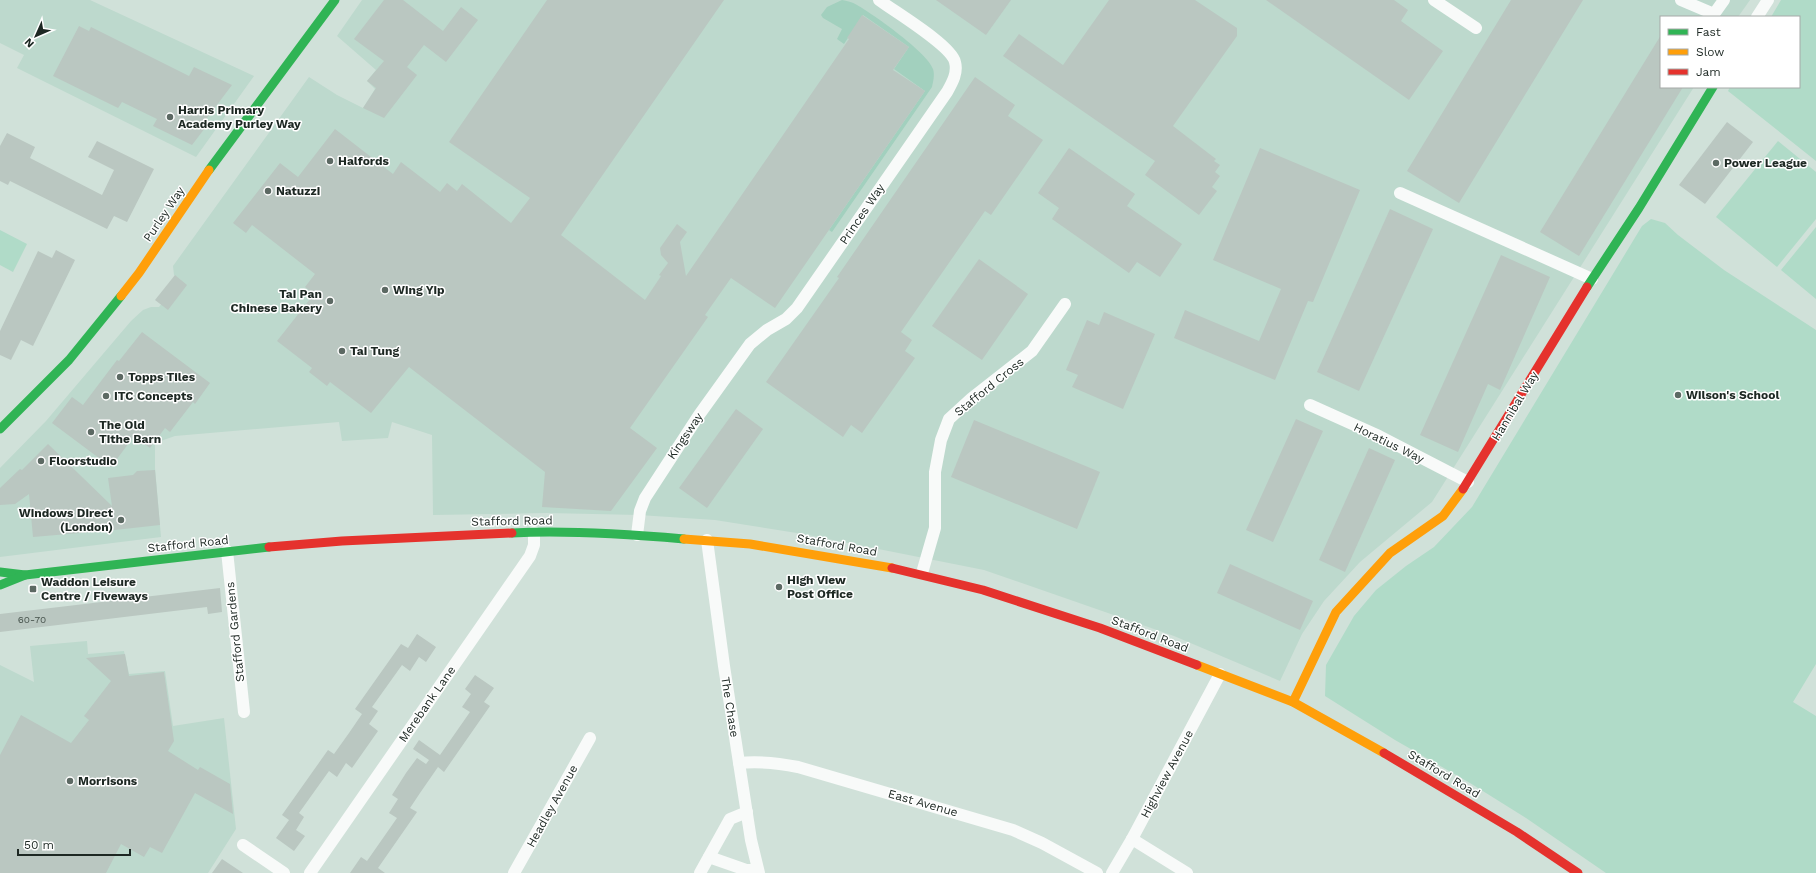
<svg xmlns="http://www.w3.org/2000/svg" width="1816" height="873" font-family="'Work Sans',sans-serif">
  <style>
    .built { fill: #bdd9cd }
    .green { fill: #b0dbc8 }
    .forest { fill: #a2d0be }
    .building { fill: #bac7c1 }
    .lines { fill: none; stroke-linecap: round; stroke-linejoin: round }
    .street { stroke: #f8faf9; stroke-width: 12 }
    .fast { stroke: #30b455; stroke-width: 9 }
    .slow { stroke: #ff9f0a; stroke-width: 9 }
    .jam { stroke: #e5322d; stroke-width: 9 }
    .poi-dot { fill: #5c6963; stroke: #fff; stroke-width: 1.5 }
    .labels { text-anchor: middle; stroke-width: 3; stroke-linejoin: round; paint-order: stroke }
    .number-label { font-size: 10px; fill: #46524c }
    .poi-label { font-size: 12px; font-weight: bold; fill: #1d2823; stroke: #fff; text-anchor: start }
    .street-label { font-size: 12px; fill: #1d2823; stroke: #fff }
  </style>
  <rect width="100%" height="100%" fill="#d0e1d9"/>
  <!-- built -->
  <g class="built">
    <polygon points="0,0 90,0 254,76 196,157 17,68 24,55 0,43"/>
    <polygon points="362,0 1750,0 1738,17 1661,17 1661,87 1694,87 1432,502 1360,562 1324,601 1302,634 1280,681 1174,636 984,570 803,534 715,520 639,515 547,513 433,515 432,435 392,422 388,438 342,441 339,422 175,436 155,443 155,468 161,537 0,557 0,468 46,421 131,321 143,310 151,307 159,307 181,280 174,275 173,266 309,77 337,95 363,108 375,89 367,81 376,70 337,36"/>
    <polygon points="87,641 88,654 124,651 129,674 165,671 173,726 224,718 236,829 208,873 0,873 0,665 34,682 30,646"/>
  </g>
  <!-- green -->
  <g class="green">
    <polygon points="1781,0 1816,0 1816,161 1728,91 1730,87 1799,87 1799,17 1771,17"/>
    <polygon points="1778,141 1816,172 1816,219 1777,267 1716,217"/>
    <polygon points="1651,219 1665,223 1678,235 1724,270 1816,330 1816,664 1793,702 1816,716 1816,873 1606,873 1526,818 1470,783 1395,740 1325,696 1326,665 1354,616 1376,590 1406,566 1434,547 1472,507 1642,226"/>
    <polygon points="1816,227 1816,299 1781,270"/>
    <polygon points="0,230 27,244 13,272 0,265"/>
  </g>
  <!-- forest -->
  <path class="forest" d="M842,0C847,1 852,2 857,5C873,14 928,53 933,69C935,75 933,82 932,87L832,232L829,230L925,91L894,69L909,47L863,15L844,44L837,39L842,29L823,18L821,15L827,7Z"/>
  <!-- building -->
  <g class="building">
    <polygon points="384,0 403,0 443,31 461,7 478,20 446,62 424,45 407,67 417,75 384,118 363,108 376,88 367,81 384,61 354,39"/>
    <polygon points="547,0 724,0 561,235 645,300 661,276 659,275 668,263 661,255 660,248 677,224 687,232 680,242 686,276 849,39 847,38 862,15 909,47 893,70 925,91 775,308 731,278 705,315 708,317 630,428 657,448 611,511 542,507 545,472 409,367 371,413 330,382 327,386 309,372 312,368 277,341 314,294 305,287 315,274 252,225 246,233 233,223 280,163 298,177 335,129 393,174 401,162 440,192 447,183 457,191 462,184 511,223 530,198 449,142"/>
    <polygon points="936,0 1011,0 986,35"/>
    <polygon points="1109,0 1195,0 1237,28 1237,36 1173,126 1216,159 1214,161 1220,165 1215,172 1220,176 1212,187 1217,191 1199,215 1145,175 1155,161 1003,56 1019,34 1063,65"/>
    <polygon points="1266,0 1394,0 1408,10 1401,21 1443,51 1409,100"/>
    <polygon points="1511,0 1583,0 1459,203 1407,171"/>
    <polygon points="79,26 89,31 91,27 189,76 194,67 232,85 204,122 208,124 192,145 153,126 157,119 122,102 118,108 53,76"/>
    <polygon points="1661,35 1661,87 1683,87 1579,256 1540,232"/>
    <polygon points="975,77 1015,105 1008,116 1043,140 991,215 985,211 901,332 912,340 905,351 915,358 862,433 851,425 843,437 766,382 839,278 837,277"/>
    <polygon points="1727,122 1753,142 1705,204 1679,185"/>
    <polygon points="7,133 35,147 30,158 102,195 114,170 88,157 97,141 154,169 127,222 114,216 107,229 10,181 8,185 0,181 0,146"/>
    <polygon points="1069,148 1135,194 1127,206 1182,244 1160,277 1137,262 1129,273 1052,219 1059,208 1038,193"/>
    <polygon points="1260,148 1360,190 1313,302 1308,301 1275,380 1174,338 1185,310 1259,341 1281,289 1213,260"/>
    <polygon points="1390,209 1433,229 1359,391 1317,372"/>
    <polygon points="56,250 75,260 33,346 21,340 11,360 0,355 0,331 38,251 52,258"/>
    <polygon points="1501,255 1550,277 1500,390 1488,384 1458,452 1420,435"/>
    <polygon points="979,259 1028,294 982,360 932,326"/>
    <polygon points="175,275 187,285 168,310 155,300"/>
    <polygon points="1104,312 1155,334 1123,409 1072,387 1078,375 1066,370 1087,320 1099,325"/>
    <polygon points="142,332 210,383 195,404 193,402 170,432 165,428 150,448 134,436 111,467 52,423 72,397 83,405 117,360 119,361"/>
    <polygon points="736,409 763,429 707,508 679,488"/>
    <polygon points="1296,419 1323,431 1273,542 1246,530"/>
    <polygon points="974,420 1100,472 1077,529 951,477"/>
    <polygon points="48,444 112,506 108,478 133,475 137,471 155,470 160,525 115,530 33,537 29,494 15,504 0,505 0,488 20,469 22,470"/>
    <polygon points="1369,448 1395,460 1345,572 1319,560"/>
    <polygon points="1230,564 1313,601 1300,630 1217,593"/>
    <polygon points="220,588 222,612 208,614 207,607 0,632 0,614"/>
    <polygon points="417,634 436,647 426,662 419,657 410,671 402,665 372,707 378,711 369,724 378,731 352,768 346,763 337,777 329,771 299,813 304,817 296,830 305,836 294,851 276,838 289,820 282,815 328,750 334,754 349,733 362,714 355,709 401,644 408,648"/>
    <polygon points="125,654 129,676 164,672 174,741 168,751 198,770 200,767 230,784 233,814 195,793 162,853 150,847 144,857 121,844 106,873 0,873 0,755 21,715 71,743 89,720 84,716 111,681 86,658"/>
    <polygon points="475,675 494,688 484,702 490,706 444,772 438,767 420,793 410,808 417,812 378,868 385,873 350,873 361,857 367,861 397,818 389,813 398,799 392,795 406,773 417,758 426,764 429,760 413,749 419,740 440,755 470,712 462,707 471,694 465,689"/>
    <polygon points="222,859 243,873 212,873"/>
  </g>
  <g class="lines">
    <!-- street -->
    <g class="street">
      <polyline points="1434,0 1476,28"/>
      <polyline points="1681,0 1714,14 1724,0"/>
      <polyline points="1757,17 1768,0"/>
      <polyline points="1400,193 1592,279"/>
      <polyline points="1310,405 1379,436 1468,482"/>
      <path d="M637,535L640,511L645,498L699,415L750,344L767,330L786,319L797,308L947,92C952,83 958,73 955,62C951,45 895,12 879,0"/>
      <polyline points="707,540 724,666 751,840 759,873"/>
      <polyline points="227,551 244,712"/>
      <polyline points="922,573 935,528 935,472 941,440 949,419 972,398 1032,351 1065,304"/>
      <path d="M739,763C759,761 778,763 798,767L1013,830L1042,843L1097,873"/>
      <polyline points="1132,839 1187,873"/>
      <polyline points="243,845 284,873"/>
      <polyline points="709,857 746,870 757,870"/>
      <polyline points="310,873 530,556 534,545 534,532"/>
      <polyline points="514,873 590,738"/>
      <polyline points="700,873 730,819 747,812"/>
      <polyline points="1112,873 1132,839 1220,674"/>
    </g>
    <!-- fast -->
    <g class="fast">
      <polyline points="209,170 335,0"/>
      <polyline points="1587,287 1639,208 1713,87"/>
      <polyline points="0,429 69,360 121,296"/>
      <path d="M512,533C569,530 627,534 684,539"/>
      <polyline points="0,572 25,575 269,547"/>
      <polyline points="0,585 25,575"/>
    </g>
    <!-- slow -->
    <g class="slow">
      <polyline points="121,296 139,273 209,170"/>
      <polyline points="684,539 750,544 892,568"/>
      <polyline points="1197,665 1293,702 1384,753"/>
      <polyline points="1293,702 1336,612 1390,553 1443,516 1463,489"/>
    </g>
    <!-- jam -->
    <g class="jam">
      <polyline points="1463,489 1587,287"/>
      <polyline points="269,547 342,541 512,533"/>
      <polyline points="892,568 983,590 1100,628 1197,665"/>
      <polyline points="1384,753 1517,832 1578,873"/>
    </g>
  </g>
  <!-- markers -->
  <g class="poi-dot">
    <circle cx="170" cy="117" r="4"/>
    <circle cx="330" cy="161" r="4"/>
    <circle cx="1716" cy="163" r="4"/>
    <circle cx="268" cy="191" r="4"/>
    <circle cx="385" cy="290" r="4"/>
    <circle cx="330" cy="301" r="4"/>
    <circle cx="342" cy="351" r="4"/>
    <circle cx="120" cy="377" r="4"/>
    <circle cx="1678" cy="395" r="4"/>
    <circle cx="106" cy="396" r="4"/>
    <circle cx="91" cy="432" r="4"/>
    <circle cx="41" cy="461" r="4"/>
    <circle cx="121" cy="520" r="4"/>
    <circle cx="779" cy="587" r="4"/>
    <rect x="29" y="585" width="8" height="8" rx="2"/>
    <circle cx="70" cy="781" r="4"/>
  </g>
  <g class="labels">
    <!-- number labels -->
    <g class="number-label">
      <text x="32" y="623">60-70</text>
    </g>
    <!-- poi labels -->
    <g class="poi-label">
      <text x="178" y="114">Harris Primary<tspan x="178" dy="14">Academy Purley Way</tspan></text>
      <text x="338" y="165">Halfords</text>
      <text x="1724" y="167">Power League</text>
      <text x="276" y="195">Natuzzi</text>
      <text x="393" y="294">Wing Yip</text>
      <text x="322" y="298" text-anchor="end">Tai Pan<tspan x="322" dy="14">Chinese Bakery</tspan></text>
      <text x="350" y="355">Tai Tung</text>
      <text x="128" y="381">Topps Tiles</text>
      <text x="1686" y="399">Wilson's School</text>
      <text x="114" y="400">ITC Concepts</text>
      <text x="99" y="429">The Old<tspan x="99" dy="14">Tithe Barn</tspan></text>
      <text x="49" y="465">Floorstudio</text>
      <text x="113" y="517" text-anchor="end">Windows Direct<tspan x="113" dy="14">(London)</tspan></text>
      <text x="787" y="584">High View<tspan x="787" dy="14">Post Office</tspan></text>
      <text x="41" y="586">Waddon Leisure<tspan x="41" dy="14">Centre / Fiveways</tspan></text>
      <text x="78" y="785">Morrisons</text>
    </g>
    <!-- street labels -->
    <g class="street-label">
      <text transform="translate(164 214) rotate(-56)" y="4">Purley Way</text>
      <text transform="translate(862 214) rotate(-56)" y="4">Princes Way</text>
      <text transform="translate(989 387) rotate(-39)" y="4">Stafford Cross</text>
      <text transform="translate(1515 406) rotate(-59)" y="4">Hannibal Way</text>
      <text transform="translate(685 436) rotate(-56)" y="4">Kingsway</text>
      <text transform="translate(1389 443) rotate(26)" y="4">Horatius Way</text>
      <text transform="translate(512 521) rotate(-1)" y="4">Stafford Road</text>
      <text transform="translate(188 544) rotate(-6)" y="4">Stafford Road</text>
      <text transform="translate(837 545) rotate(10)" y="4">Stafford Road</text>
      <text transform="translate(235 632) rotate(-96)" y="4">Stafford Gardens</text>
      <text transform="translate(1150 634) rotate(21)" y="4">Stafford Road</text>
      <text transform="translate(427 704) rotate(-55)" y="4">Merebank Lane</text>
      <text transform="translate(730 707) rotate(81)" y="4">The Chase</text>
      <text transform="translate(1167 774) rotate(-62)" y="4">Highview Avenue</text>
      <text transform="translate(1444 774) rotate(31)" y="4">Stafford Road</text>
      <text transform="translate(923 803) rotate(16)" y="4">East Avenue</text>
      <text transform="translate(552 806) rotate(-61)" y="4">Headley Avenue</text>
    </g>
  </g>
  <!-- legend -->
  <rect x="1660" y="16" width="140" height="72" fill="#ffffff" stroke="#a5a9a7"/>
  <rect x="1668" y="29" width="20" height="6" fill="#30b455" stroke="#a5a9a7"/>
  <text x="1696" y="36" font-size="12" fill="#1d2823">Fast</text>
  <rect x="1668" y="49" width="20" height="6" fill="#ff9f0a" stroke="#a5a9a7"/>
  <text x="1696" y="56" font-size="12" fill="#1d2823">Slow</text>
  <rect x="1668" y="69" width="20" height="6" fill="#e5322d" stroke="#a5a9a7"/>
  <text x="1696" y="76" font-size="12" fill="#1d2823">Jam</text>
  <!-- north arrow -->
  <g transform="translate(36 36) rotate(225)" stroke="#ffffff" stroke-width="3" paint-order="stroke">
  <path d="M0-3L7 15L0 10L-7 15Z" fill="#1d2823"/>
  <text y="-6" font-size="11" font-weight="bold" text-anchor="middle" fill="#1d2823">N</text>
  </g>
  <!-- scale -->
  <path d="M18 849v6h112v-6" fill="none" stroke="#1d2823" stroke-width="2"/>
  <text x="24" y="849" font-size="12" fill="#1d2823" stroke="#ffffff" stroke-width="3" paint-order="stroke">50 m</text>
</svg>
